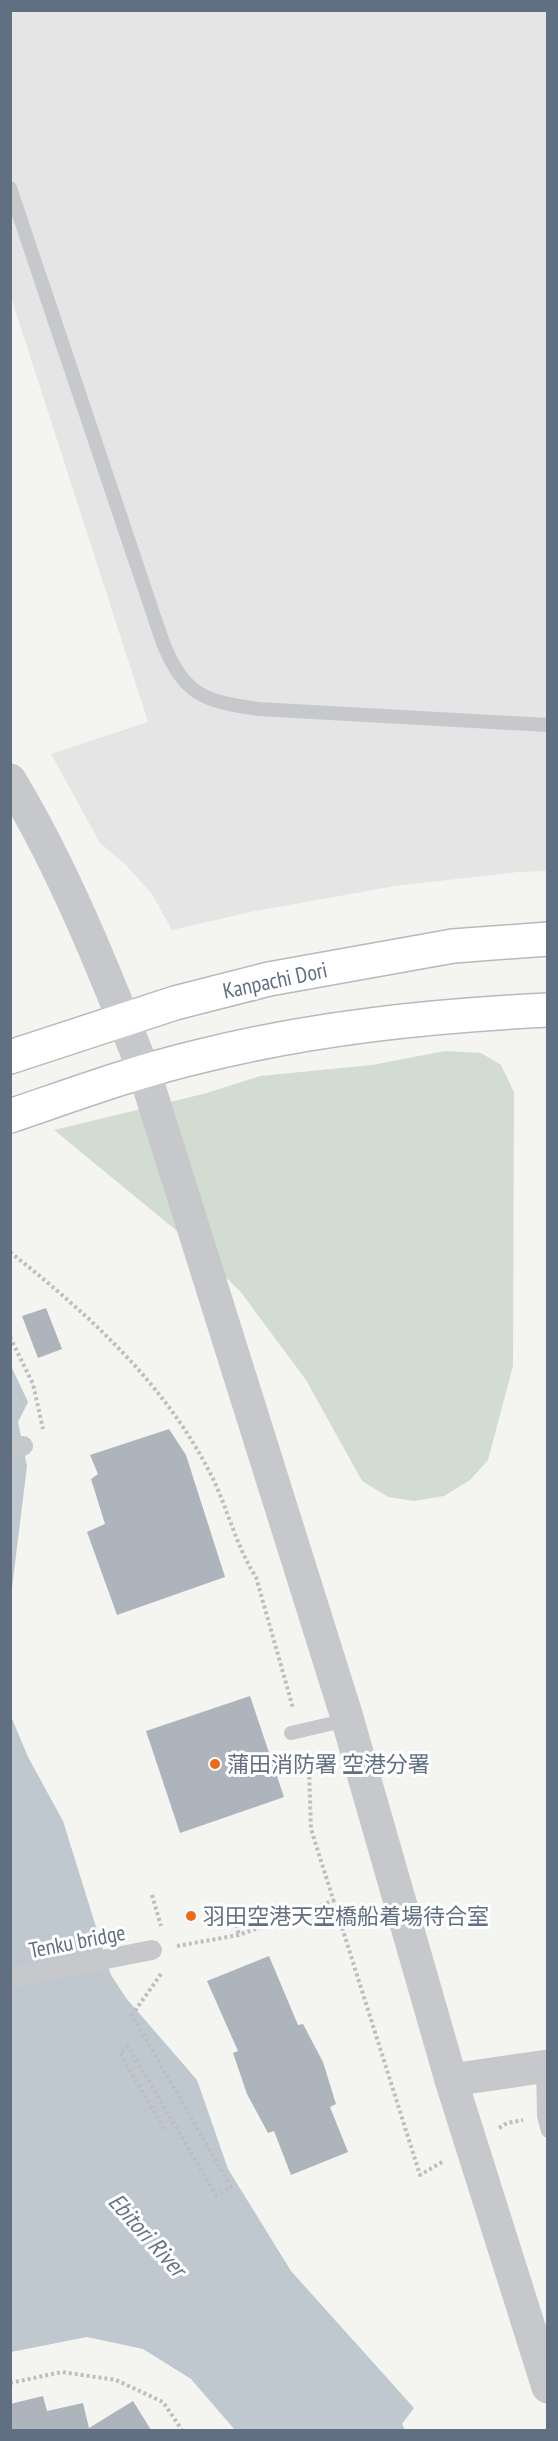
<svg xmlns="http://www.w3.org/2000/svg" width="558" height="2441" font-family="'PT Sans Narrow','Noto Sans JP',sans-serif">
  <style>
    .built { fill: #e4e5e4 }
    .green { fill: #d3dcd1 }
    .water { fill: #bfc8cf }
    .building { fill: #aeb4bb }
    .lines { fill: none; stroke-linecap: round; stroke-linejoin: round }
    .primary-casing { stroke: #b6b9be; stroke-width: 36 }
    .path { stroke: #bdbec1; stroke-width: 4; stroke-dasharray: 3 3; stroke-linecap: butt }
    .service { stroke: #c6c8cc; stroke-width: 14 }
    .pedestrian { stroke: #c6c8cc; stroke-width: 20 }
    .tertiary { stroke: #c6c8cc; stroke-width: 33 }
    .primary { stroke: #fff; stroke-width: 33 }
    .poi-dot { fill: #ee6a16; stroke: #fff; stroke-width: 2 }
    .labels { text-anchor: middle; stroke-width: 6; stroke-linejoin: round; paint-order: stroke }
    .street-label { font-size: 22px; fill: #616f83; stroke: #fff }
    .poi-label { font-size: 22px; fill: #616f83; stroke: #fff; text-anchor: start }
    .water-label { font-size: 24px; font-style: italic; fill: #627888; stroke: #fff }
  </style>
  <rect width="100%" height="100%" fill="#f4f5f0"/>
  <!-- built -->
  <polygon class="built" points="10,11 547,11 547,871 518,872 395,886 250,912 172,930 152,894 125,864 100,843 51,754 148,722 11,297"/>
  <!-- green -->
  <polygon class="green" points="445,1051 481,1053 501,1065 514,1092 513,1366 488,1460 470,1480 444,1496 414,1501 388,1497 362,1481 306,1380 240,1291 177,1231 54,1130 207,1093 260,1076 372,1065"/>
  <!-- water -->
  <g class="water">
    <polygon points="11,1366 28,1402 18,1422 27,1466 11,1596"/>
    <polygon points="10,1714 28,1757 63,1821 111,1975 126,1998 197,2080 228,2169 291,2271 414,2408 402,2424 405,2430 235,2430 191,2379 143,2349 87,2337 11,2352"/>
  </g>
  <!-- building -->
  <g class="building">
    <polygon points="46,1308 62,1349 38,1358 22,1316"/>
    <polygon points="169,1429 186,1455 225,1577 117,1615 87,1532 105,1524 91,1479 98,1474 90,1455"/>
    <polygon points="250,1696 284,1797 180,1833 146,1731"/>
    <polygon points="269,1956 298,2025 303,2024 323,2062 336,2104 330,2107 348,2152 291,2175 274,2131 268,2133 247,2094 233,2053 238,2051 207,1981"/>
    <polygon points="43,2396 47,2411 83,2403 89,2428 133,2401 151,2430 10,2430 10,2404"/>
  </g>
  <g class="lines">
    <!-- primary casing -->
    <g class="primary-casing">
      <g id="primary">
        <polyline points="10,1057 175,1003 269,979 453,946 548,939"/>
        <path d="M10,1116C72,1095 134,1072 197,1057C312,1028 429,1016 548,1010"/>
      </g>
    </g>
    <!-- path -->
    <g class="path">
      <path d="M10,1252C87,1313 162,1381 208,1469C227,1504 234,1543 256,1577L293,1708"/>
      <polyline points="10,1337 33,1384 43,1429"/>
      <polyline points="305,1753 309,1769 311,1829 420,2175 444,2161"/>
      <polyline points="152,1895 161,1926"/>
      <polyline points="233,1913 239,1935"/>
      <polyline points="177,1946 239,1935 335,1900"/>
      <polyline points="161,1974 132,2015 231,2187 216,2195 128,2046 120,2053 165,2131"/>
      <polyline points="499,2128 507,2123 523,2120"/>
      <polyline points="10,2383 62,2372 116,2380 163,2402 182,2430"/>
    </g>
    <!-- service -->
    <g class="service">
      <path d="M10,188L163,643C185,696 204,701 258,709L548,725"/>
      <polyline points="291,1733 347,1720"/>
      <polyline points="543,2066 544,2116 548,2131"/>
    </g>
    <!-- pedestrian -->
    <g class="pedestrian">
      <polyline points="10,1451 23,1446"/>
      <polyline points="10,1978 152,1950"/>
    </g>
    <!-- tertiary -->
    <g class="tertiary">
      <path d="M10,780C65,871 105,973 144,1071L346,1714L451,2080L548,2387"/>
      <polyline points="451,2080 548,2066"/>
    </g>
    <!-- primary -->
    <use href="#primary" class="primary"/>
  </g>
  <!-- markers -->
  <g class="poi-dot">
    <circle cx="215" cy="1764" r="6"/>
    <circle cx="191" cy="1916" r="6"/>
  </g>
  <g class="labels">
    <!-- street labels -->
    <g class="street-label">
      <text transform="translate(275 980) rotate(-12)" y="8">Kanpachi Dori</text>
      <text transform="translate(77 1941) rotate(-11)" y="8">Tenku bridge</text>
    </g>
    <!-- poi labels -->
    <g class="poi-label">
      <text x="227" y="1772">蒲田消防署 空港分署</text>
      <text x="203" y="1924">羽田空港天空橋船着場待合室</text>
    </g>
    <!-- water labels -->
    <g class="water-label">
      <text transform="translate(147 2235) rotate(48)" y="8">Ebitori River</text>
    </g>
  </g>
  <!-- border -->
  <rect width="558" height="2441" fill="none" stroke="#616f83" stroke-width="24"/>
</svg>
